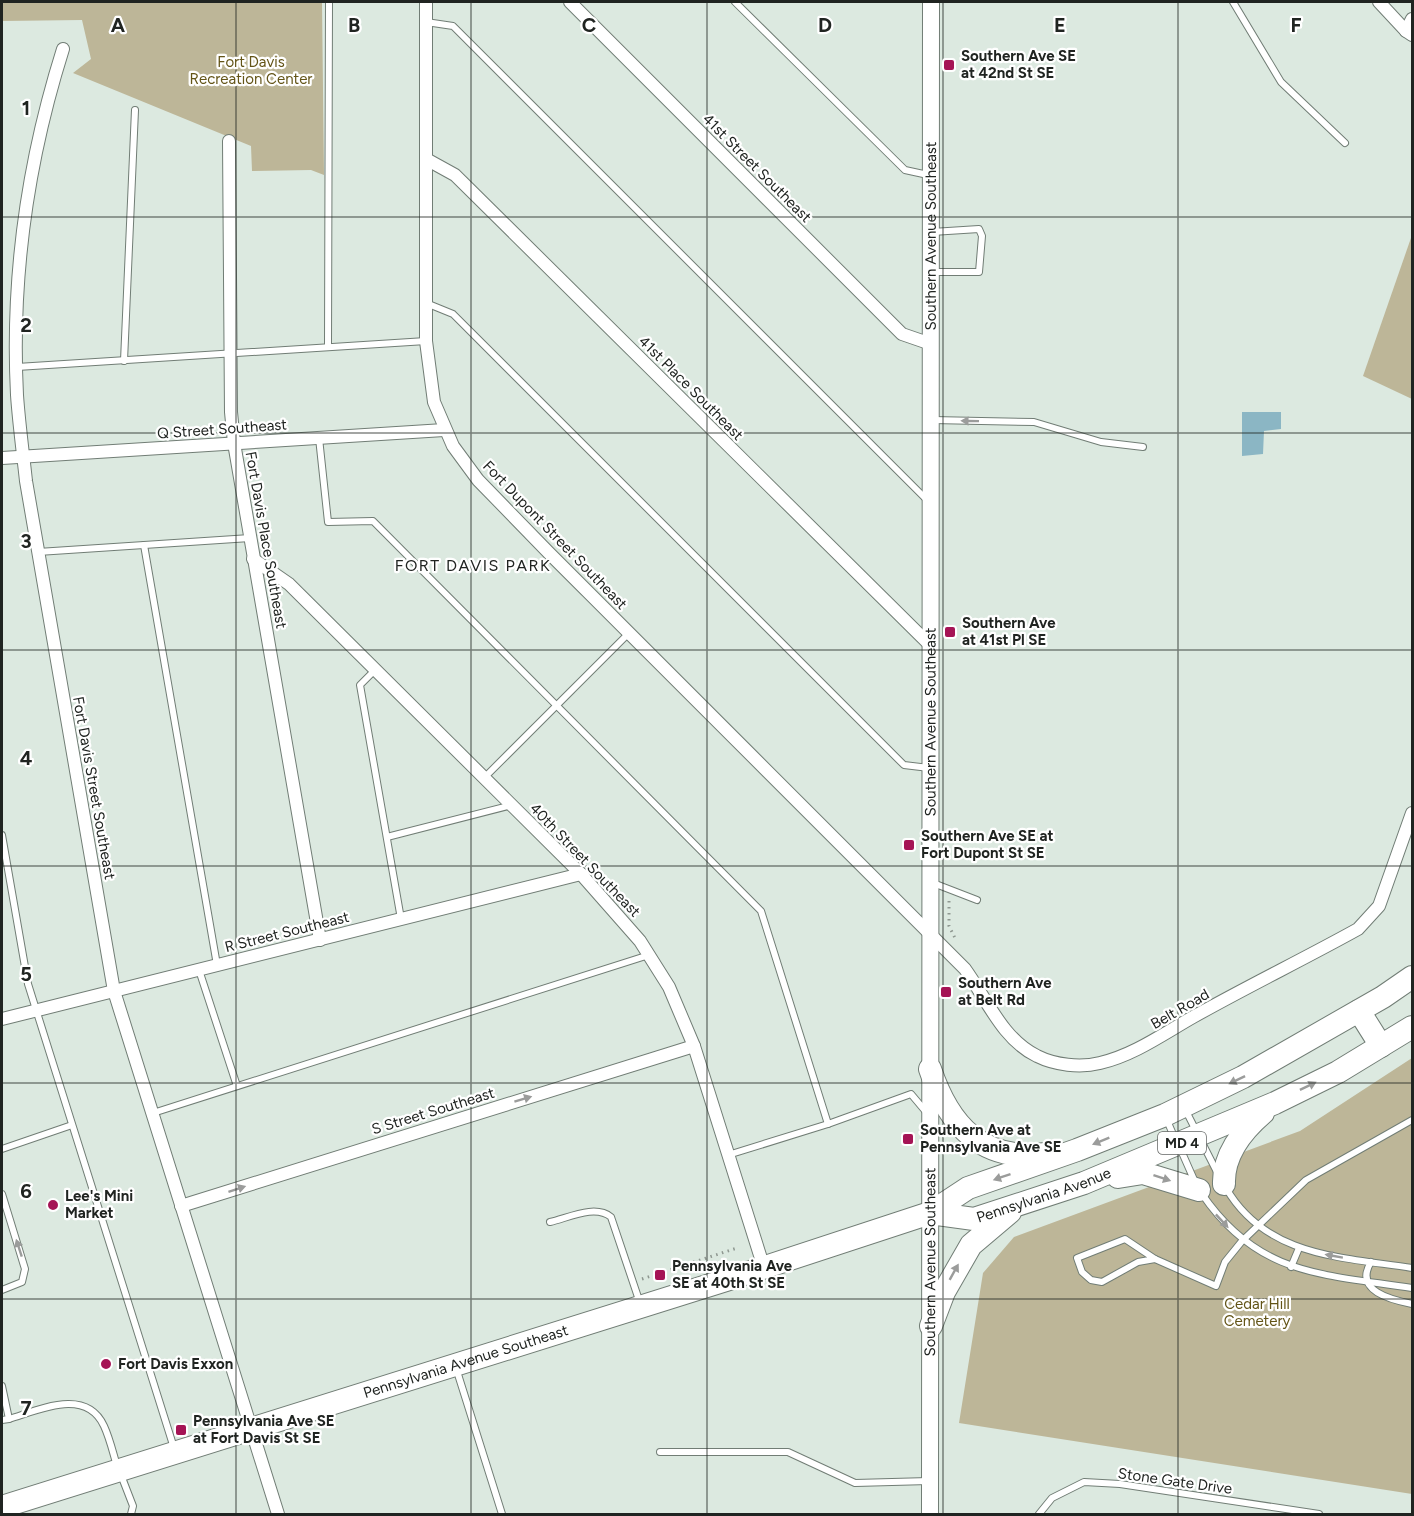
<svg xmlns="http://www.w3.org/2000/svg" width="1414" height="1516" font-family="Figtree,sans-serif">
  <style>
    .green { fill: #bdb698 }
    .water { fill: #8bb6c4 }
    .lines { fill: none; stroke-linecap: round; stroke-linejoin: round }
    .lane-casing { stroke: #717d75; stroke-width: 8 }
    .street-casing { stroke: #717d75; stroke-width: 14 }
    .secondary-casing { stroke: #717d75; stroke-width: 18 }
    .highway-casing { stroke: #717d75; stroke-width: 24 }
    .path { stroke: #8e9790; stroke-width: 3; stroke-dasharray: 1.5 4.5; stroke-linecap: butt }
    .lane { stroke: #fff; stroke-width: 6 }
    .street { stroke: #fff; stroke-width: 12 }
    .secondary { stroke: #fff; stroke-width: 16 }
    .highway { stroke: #fff; stroke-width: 22 }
    .oneway { fill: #9b9c9b }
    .grid { fill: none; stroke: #202421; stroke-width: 1.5; stroke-opacity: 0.55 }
    .poi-dot { fill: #a51455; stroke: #fff; stroke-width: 2 }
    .labels { text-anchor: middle; stroke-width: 4.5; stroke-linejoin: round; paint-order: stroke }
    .shield { fill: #fff; stroke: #636664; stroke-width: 1.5 }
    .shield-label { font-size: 14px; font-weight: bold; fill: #202421 }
    .poi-label { font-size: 15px; font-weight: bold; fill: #202421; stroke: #fff; text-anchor: start }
    .park-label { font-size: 15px; fill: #635417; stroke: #fff }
    .street-label { font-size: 15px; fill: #202421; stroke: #fff }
    .neighbourhood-label { font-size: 16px; letter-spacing: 1.5px; fill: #202421; stroke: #fff }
    .grid-label { font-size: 20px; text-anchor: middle; font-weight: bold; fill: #202421; stroke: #fff; stroke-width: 4.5; stroke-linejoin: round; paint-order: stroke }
  </style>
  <rect width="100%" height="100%" fill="#dce9e0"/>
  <!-- green -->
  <g class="green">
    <polygon points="2,2 322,2 324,175 311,170 252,171 251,146 73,73 91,59 82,20 2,21"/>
    <polygon points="1412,235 1412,399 1363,376"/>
    <polygon points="1412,1058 1412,1494 959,1423 983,1273 1014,1237 1300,1131"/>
  </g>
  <!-- water -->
  <polygon class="water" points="1242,412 1281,412 1281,429 1264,431 1263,454 1242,456"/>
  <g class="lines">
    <!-- lane casing -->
    <g class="lane-casing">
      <g id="lane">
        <polyline points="735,2 905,170 928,175"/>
        <polyline points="1233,2 1281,82 1345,143"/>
        <polyline points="426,22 453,26 928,501"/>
        <polyline points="932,232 979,229 982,236 979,272 933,272"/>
        <polyline points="426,303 453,314 904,765 929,768"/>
        <polyline points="328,345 329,2"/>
        <polyline points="124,361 135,110"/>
        <polyline points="17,367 426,341"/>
        <polyline points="932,420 1034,422 1101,442 1143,447"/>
        <polyline points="319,438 328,522 373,521 761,911 828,1124"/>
        <polyline points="144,545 217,965"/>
        <polyline points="38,552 250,538"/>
        <polyline points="375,670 360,685 401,919"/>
        <polyline points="484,778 629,633"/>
        <polyline points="2,835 28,984 174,1448"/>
        <polyline points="387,837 512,805"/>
        <polyline points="933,883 977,900"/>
        <polyline points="199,970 237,1086"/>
        <polyline points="1186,1111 1218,1174"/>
        <polyline points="153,1113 649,955"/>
        <polyline points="1166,1118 1175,1139"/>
        <polyline points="1180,1148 1195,1182"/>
        <polyline points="2,1149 72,1125"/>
        <polyline points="728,1155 828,1124 911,1094 927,1113"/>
        <path d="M1226,1188C1266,1257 1342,1257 1412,1268"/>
        <polyline points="2,1194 25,1269 22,1282 2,1290"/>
        <path d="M1202,1194C1258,1276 1322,1274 1412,1288"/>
        <path d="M550,1222C568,1218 595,1204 611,1217L640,1303"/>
        <polygon points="1125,1239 1155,1259 1138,1262 1102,1282 1091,1280 1082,1272 1077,1258"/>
        <polyline points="1155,1259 1216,1286 1225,1262 1242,1241 1306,1180 1412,1120"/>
        <path d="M1371,1262C1353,1291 1392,1300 1412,1304"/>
        <polyline points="1291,1267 1299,1248"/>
        <polyline points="456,1368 502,1514"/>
        <polyline points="2,1386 9,1419 2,1420"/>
        <path d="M9,1419C39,1410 86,1387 104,1426C110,1439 113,1453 117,1466"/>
        <polyline points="660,1452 788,1452 855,1483 929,1481"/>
        <polyline points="121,1475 133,1506 131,1514"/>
        <polyline points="1039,1514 1052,1498 1084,1482 1120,1484 1319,1514"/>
      </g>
    </g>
    <!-- street casing -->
    <g class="street-casing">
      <g id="street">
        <path d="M426,2V341L434,402L453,446L478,480L549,553L965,969C986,998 1003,1040 1037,1056C1055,1065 1080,1068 1100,1063C1134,1055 1163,1034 1193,1017C1248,986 1304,959 1358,929L1379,906L1412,813"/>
        <polyline points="570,2 902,334 931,344"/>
        <polyline points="1379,2 1406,31 1412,35"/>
        <polyline points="1406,31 1412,19"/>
        <path d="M63,49C28,160 11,278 17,395C19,424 23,453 26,481L114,991L278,1514"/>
        <polyline points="229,141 231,412 234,443 320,940"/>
        <polyline points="426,159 455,175 930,645"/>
        <polyline points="2,458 444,430"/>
        <polyline points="253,559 289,584 581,874 640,941 669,987 694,1046 764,1268"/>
        <polyline points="2,1019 581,874"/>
        <polyline points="181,1206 694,1046"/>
      </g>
    </g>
    <!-- secondary casing -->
    <g class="secondary-casing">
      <g id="secondary">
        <path id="s1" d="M930,1514L931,2"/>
      </g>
    </g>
    <!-- highway casing -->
    <g class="highway-casing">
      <g id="highway">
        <polyline points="1359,1011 1381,1046"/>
        <path d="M930,1069C949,1126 982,1162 1046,1154"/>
        <polyline points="1118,1177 1143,1173 1199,1190"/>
        <path d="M1224,1184C1223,1156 1242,1131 1263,1113"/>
        <path id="s2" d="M930,1213L974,1219L1084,1183L1275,1103L1338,1072L1412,1027"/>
        <polyline points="931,1326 944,1292 971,1245 1010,1212"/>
        <path id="s3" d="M2,1507L726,1280L930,1213L968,1188L1077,1150L1165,1115L1243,1077L1383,997L1412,977"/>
      </g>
    </g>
    <!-- path -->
    <g class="path">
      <polyline points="949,901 949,926 955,938"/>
      <polyline points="642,1279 737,1248"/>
    </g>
    <!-- lane -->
    <use href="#lane" class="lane"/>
    <!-- street -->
    <use href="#street" class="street"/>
    <!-- secondary -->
    <use href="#secondary" class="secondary"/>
    <!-- highway -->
    <use href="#highway" class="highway"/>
  </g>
  <!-- one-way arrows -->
  <defs><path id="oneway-solid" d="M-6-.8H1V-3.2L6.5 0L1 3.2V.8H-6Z" transform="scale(1.5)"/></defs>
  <g class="oneway">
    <use href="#oneway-solid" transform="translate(970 421) rotate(-179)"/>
    <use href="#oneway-solid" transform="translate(1237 1080) rotate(154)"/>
    <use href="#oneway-solid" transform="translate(1308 1086) rotate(-26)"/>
    <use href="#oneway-solid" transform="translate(523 1099) rotate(-17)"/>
    <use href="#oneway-solid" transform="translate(1101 1141) rotate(158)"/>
    <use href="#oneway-solid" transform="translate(1002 1177) rotate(161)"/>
    <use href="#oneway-solid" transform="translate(1162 1178) rotate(18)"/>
    <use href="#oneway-solid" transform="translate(237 1189) rotate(-18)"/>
    <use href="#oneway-solid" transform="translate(1222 1221) rotate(47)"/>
    <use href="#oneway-solid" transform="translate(19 1248) rotate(-108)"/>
    <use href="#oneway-solid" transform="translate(1334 1256) rotate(-170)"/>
    <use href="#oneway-solid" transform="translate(954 1272) rotate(-61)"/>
  </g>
  <!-- grid -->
  <path class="grid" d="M236,2V1514M471,2V1514M707,2V1514M943,2V1514M1178,2V1514M2,217H1412M2,433H1412M2,650H1412M2,866H1412M2,1083H1412M2,1299H1412"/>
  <!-- markers -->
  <g class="poi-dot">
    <rect x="943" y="59" width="12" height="12" rx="3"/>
    <rect x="944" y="626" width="12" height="12" rx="3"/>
    <rect x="903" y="839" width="12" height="12" rx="3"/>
    <rect x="940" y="986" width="12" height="12" rx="3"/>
    <rect x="902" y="1133" width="12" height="12" rx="3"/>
    <circle cx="53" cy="1205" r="6"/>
    <rect x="654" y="1269" width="12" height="12" rx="3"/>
    <circle cx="106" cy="1364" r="6"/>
    <rect x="175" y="1424" width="12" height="12" rx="3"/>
  </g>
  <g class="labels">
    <!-- shield labels -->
    <rect class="shield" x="1158" y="1132" width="48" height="22" rx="4.5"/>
    <g class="shield-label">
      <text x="1182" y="1148">MD 4</text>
    </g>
    <!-- poi labels -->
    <g class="poi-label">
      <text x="961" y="61">Southern Ave SE<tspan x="961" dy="17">at 42nd St SE</tspan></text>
      <text x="962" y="628">Southern Ave<tspan x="962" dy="17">at 41st Pl SE</tspan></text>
      <text x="921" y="841">Southern Ave SE at<tspan x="921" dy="17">Fort Dupont St SE</tspan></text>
      <text x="958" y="988">Southern Ave<tspan x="958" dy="17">at Belt Rd</tspan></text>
      <text x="920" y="1135">Southern Ave at<tspan x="920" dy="17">Pennsylvania Ave SE</tspan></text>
      <text x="65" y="1201">Lee's Mini<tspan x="65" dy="17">Market</tspan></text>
      <text x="672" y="1271">Pennsylvania Ave<tspan x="672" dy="17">SE at 40th St SE</tspan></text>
      <text x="118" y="1369">Fort Davis Exxon</text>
      <text x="193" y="1426">Pennsylvania Ave SE<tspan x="193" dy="17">at Fort Davis St SE</tspan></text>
    </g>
    <!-- park labels -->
    <g class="park-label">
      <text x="251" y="67">Fort Davis<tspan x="251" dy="17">Recreation Center</tspan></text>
      <text x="1257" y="1309">Cedar Hill<tspan x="1257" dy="17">Cemetery</tspan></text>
    </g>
    <!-- street labels -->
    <g class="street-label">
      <text transform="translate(757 168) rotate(45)" y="5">41st Street Southeast</text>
      <text dy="5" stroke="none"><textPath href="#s1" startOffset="1278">Southern Avenue Southeast</textPath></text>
      <text transform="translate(691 388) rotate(45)" y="5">41st Place Southeast</text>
      <text transform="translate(222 429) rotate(-4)" y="5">Q Street Southeast</text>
      <text transform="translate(555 535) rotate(46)" y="5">Fort Dupont Street Southeast</text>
      <text transform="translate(266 540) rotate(80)" y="5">Fort Davis Place Southeast</text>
      <text dy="5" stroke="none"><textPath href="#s1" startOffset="792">Southern Avenue Southeast</textPath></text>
      <text transform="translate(94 788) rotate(80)" y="5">Fort Davis Street Southeast</text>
      <text transform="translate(585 860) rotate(46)" y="5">40th Street Southeast</text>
      <text transform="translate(287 932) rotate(-14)" y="5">R Street Southeast</text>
      <text transform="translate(1180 1009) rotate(-30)" y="5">Belt Road</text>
      <text transform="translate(433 1111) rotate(-17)" y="5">S Street Southeast</text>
      <text dy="5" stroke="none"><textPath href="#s2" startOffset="118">Pennsylvania Avenue</textPath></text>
      <text dy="5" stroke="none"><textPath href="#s1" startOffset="252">Southern Avenue Southeast</textPath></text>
      <text dy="5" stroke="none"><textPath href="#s3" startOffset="486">Pennsylvania Avenue Southeast</textPath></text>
      <text transform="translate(1175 1481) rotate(8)" y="5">Stone Gate Drive</text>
    </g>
    <!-- neighbourhood labels -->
    <g class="neighbourhood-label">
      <text x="473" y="571">FORT DAVIS PARK</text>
    </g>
  </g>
  <g class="grid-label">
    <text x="118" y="32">A</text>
    <text x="354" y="32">B</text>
    <text x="589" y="32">C</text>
    <text x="825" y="32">D</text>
    <text x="1060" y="32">E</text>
    <text x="1296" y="32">F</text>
    <text x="26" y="115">1</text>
    <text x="26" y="332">2</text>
    <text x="26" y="548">3</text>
    <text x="26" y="765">4</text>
    <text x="26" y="981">5</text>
    <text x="26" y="1198">6</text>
    <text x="26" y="1415">7</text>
  </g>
  <!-- border -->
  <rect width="1414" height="1516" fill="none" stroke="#202421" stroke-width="6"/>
</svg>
